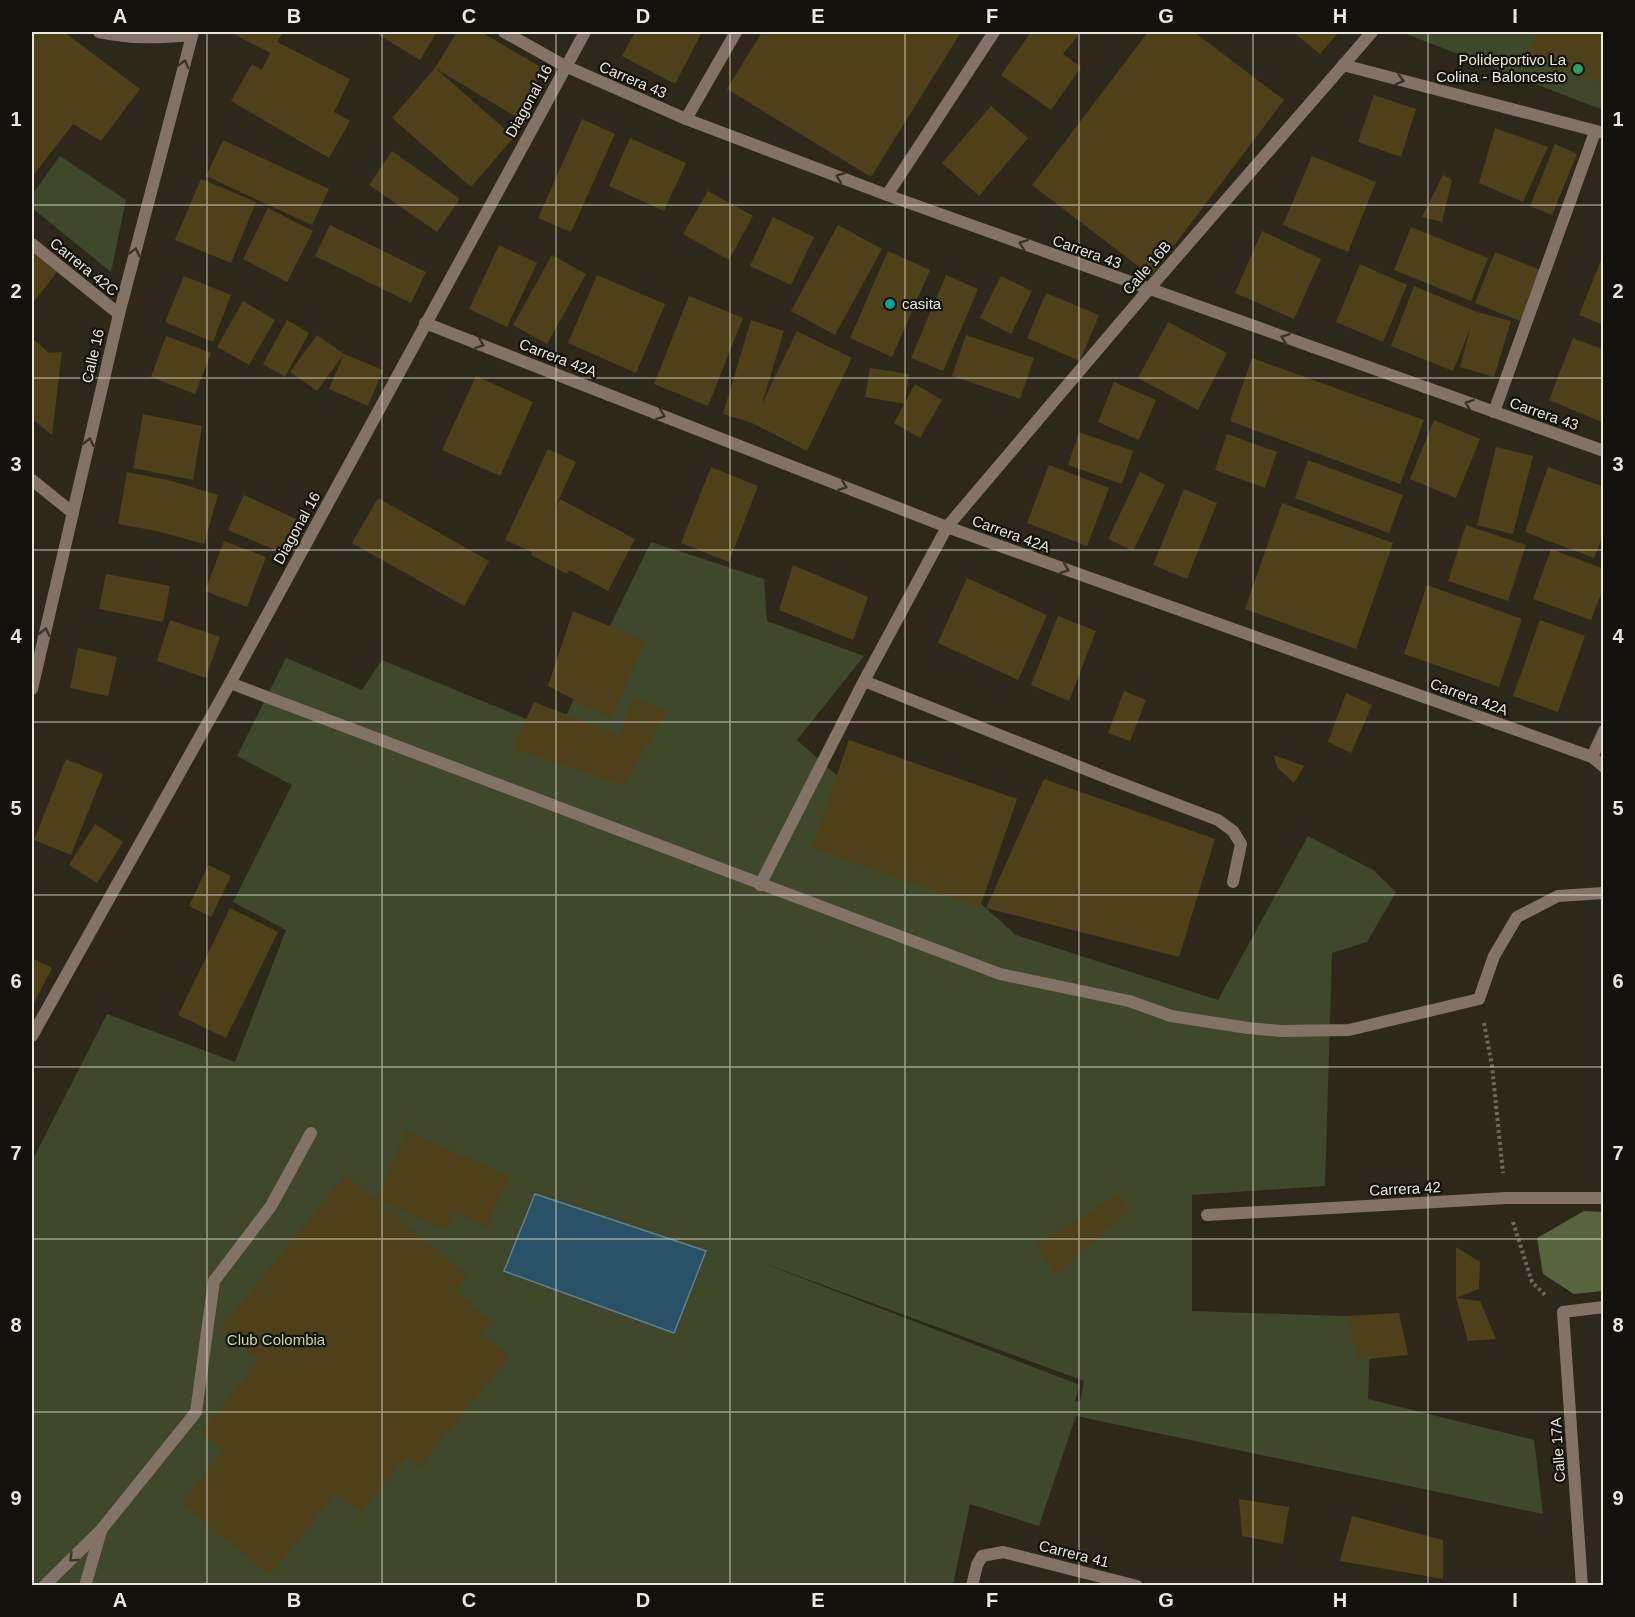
<svg xmlns="http://www.w3.org/2000/svg" width="1635" height="1617" font-family="Helvetica,sans-serif">
  <style>
    .green { fill: #3f482b; fill-rule: evenodd }
    .forest { fill: #58643e }
    .water { fill: #295268; stroke: #637f8b; stroke-width: 1.5 }
    .building { fill: #4e4119 }
    .lines { fill: none; stroke-linecap: round; stroke-linejoin: round }
    .path { stroke: #6d685c; stroke-width: 4; stroke-dasharray: 3 3; stroke-linecap: butt }
    .service { stroke: #837367; stroke-width: 12 }
    .minor { stroke: #837367; stroke-width: 12 }
    .tertiary { stroke: #837367; stroke-width: 12 }
    .oneway { stroke: #3a332b }
    .grid { fill: none; stroke: #ebe7de; stroke-width: 1.5; stroke-opacity: 0.55 }
    .leisure-dot { fill: #2e9e5b; stroke: #13110b; stroke-width: 2 }
    .culture-dot { fill: #0f9aa8; stroke: #13110b; stroke-width: 2 }
    .labels { text-anchor: middle; stroke-width: 4.5; stroke-linejoin: round; paint-order: stroke }
    .poi-label { font-size: 15px; fill: #ebe7de; stroke: #13110b; text-anchor: end }
    .street-label { font-size: 15px; fill: #ebe7de; stroke: #13110b }
    .park-label { font-size: 15px; fill: #c6db99; stroke: #13110b }
    .neatline { fill: none; stroke: #ebe7de; stroke-width: 2 }
    .grid-label { font-size: 20px; text-anchor: middle; font-weight: bold; fill: #ebe7de }
  </style>
  <rect width="100%" height="100%" fill="#2d281a"/>
  <!-- green -->
  <g class="green">
    <polygon points="1401,32 1603,32 1603,110"/>
    <polygon points="60,156 126,200 111,272 32,208 32,195"/>
    <path d="M651,542L764,579L767,621L864,656L797,740L1016,935L1218,1000L1308,836L1373,870L1396,892L1367,942L1332,953L1325,1186L1192,1195V1311L1371,1317L1368,1399L1534,1440L1543,1514L1076,1416L1039,1526L970,1504L953,1585H32V1161L107,1014L235,1062L286,930L233,902L292,785L237,756L286,658L362,690L382,660L558,732ZM752,1259L1084,1381L1080,1402L1075,1401L1080,1385Z"/>
  </g>
  <!-- forest -->
  <polygon class="forest" points="1584,1211 1603,1212 1603,1291 1574,1294 1543,1274 1537,1238"/>
  <!-- water -->
  <polygon class="water" points="535,1194 706,1251 674,1333 504,1271"/>
  <!-- building -->
  <g class="building">
    <polygon points="32,32 64,32 140,89 101,141 73,124 32,177"/>
    <polygon points="230,32 283,32 277,42 350,79 334,112 350,121 329,158 231,101 252,64 262,70 270,53"/>
    <polygon points="374,32 437,32 420,60"/>
    <polygon points="457,32 481,32 544,69 516,117 435,68"/>
    <polygon points="635,32 702,32 675,84 622,56"/>
    <polygon points="762,32 961,32 871,177 727,89"/>
    <polygon points="1031,32 1081,32 1063,54 1081,67 1051,110 1001,75"/>
    <polygon points="1148,32 1194,32 1284,100 1151,276 1032,185"/>
    <polygon points="1293,32 1339,32 1320,54"/>
    <polygon points="1539,32 1590,32 1604,38 1604,84 1528,55"/>
    <polygon points="435,68 514,137 471,187 392,118"/>
    <polygon points="1374,95 1416,109 1401,157 1358,142"/>
    <polygon points="991,106 1028,138 979,196 942,163"/>
    <polygon points="582,119 615,134 571,232 538,218"/>
    <polygon points="1495,128 1548,147 1523,202 1479,183"/>
    <polygon points="630,138 686,163 664,211 609,186"/>
    <polygon points="223,140 329,189 312,225 206,176"/>
    <polygon points="1555,144 1577,154 1552,215 1530,206"/>
    <polygon points="392,151 460,199 437,232 369,185"/>
    <polygon points="1312,156 1376,182 1348,252 1283,225"/>
    <polygon points="1443,175 1452,180 1442,222 1422,217"/>
    <polygon points="201,179 256,202 231,263 175,240"/>
    <polygon points="708,191 753,216 729,260 683,234"/>
    <polygon points="268,208 313,231 287,282 243,259"/>
    <polygon points="773,217 814,237 791,285 750,266"/>
    <polygon points="330,225 426,272 411,303 315,256"/>
    <polygon points="838,225 882,249 835,335 791,311"/>
    <polygon points="1411,227 1488,258 1471,301 1394,270"/>
    <polygon points="1262,231 1321,259 1294,319 1235,293"/>
    <polygon points="499,245 537,263 507,327 469,309"/>
    <polygon points="888,251 930,270 892,357 850,338"/>
    <polygon points="32,252 57,272 32,304"/>
    <polygon points="1495,252 1543,271 1523,322 1475,303"/>
    <polygon points="552,255 586,274 547,344 513,325"/>
    <polygon points="1602,258 1604,259 1604,325 1579,315"/>
    <polygon points="1360,264 1407,285 1383,342 1336,322"/>
    <polygon points="597,275 665,304 636,373 568,343"/>
    <polygon points="946,275 978,289 943,371 911,358"/>
    <polygon points="184,276 231,295 213,342 165,322"/>
    <polygon points="1001,276 1032,291 1011,334 980,318"/>
    <polygon points="1414,286 1477,312 1511,321 1494,377 1460,367 1470,329 1453,371 1391,346"/>
    <polygon points="1046,293 1099,315 1080,361 1027,338"/>
    <polygon points="689,296 743,318 708,406 654,384"/>
    <polygon points="243,301 275,320 249,365 217,347"/>
    <polygon points="287,320 309,333 285,377 263,364"/>
    <polygon points="751,320 784,331 762,404 797,331 852,358 807,451 752,423 723,414"/>
    <polygon points="1168,322 1227,353 1198,410 1138,378"/>
    <polygon points="317,335 344,354 317,391 290,372"/>
    <polygon points="966,335 1034,358 1020,399 952,376"/>
    <polygon points="166,336 211,353 195,394 151,377"/>
    <polygon points="32,338 49,353 62,352 52,435 32,419"/>
    <polygon points="1573,338 1604,350 1604,417 1602,422 1549,400"/>
    <polygon points="344,354 383,370 368,406 329,389"/>
    <polygon points="1252,358 1424,420 1400,484 1230,421"/>
    <polygon points="870,368 909,374 905,404 865,397"/>
    <polygon points="476,376 533,402 500,476 442,450"/>
    <polygon points="1114,382 1156,400 1139,440 1098,422"/>
    <polygon points="915,384 942,400 920,438 894,423"/>
    <polygon points="143,414 202,426 193,480 133,468"/>
    <polygon points="1434,420 1480,439 1456,498 1410,479"/>
    <polygon points="1079,432 1133,451 1122,484 1068,465"/>
    <polygon points="1227,434 1277,452 1265,488 1215,470"/>
    <polygon points="1496,447 1533,456 1513,534 1477,525"/>
    <polygon points="548,449 576,462 552,514 560,499 635,539 608,591 569,570 567,574 531,555 532,552 505,540"/>
    <polygon points="1308,460 1403,495 1389,533 1295,498"/>
    <polygon points="1049,465 1109,488 1087,546 1027,523"/>
    <polygon points="711,467 758,486 729,562 681,543"/>
    <polygon points="1548,467 1604,487 1604,533 1594,558 1525,532"/>
    <polygon points="127,472 172,481 218,495 204,544 157,531 118,524"/>
    <polygon points="1140,472 1165,485 1133,551 1108,539"/>
    <polygon points="1184,489 1217,503 1187,579 1153,565"/>
    <polygon points="244,495 296,519 282,553 228,530"/>
    <polygon points="378,498 489,561 464,606 352,543"/>
    <polygon points="1282,503 1393,543 1356,649 1245,609"/>
    <polygon points="1466,525 1526,545 1508,601 1448,581"/>
    <polygon points="224,541 266,557 247,607 205,591"/>
    <polygon points="1551,549 1604,569 1604,586 1591,620 1533,599"/>
    <polygon points="793,565 868,597 853,640 779,610"/>
    <polygon points="106,574 170,586 163,622 99,609"/>
    <polygon points="967,578 1047,615 1018,680 938,643"/>
    <polygon points="1427,585 1522,619 1499,687 1404,654"/>
    <polygon points="573,611 645,641 611,719 548,686"/>
    <polygon points="1058,616 1096,631 1069,701 1031,685"/>
    <polygon points="170,620 220,637 206,678 157,661"/>
    <polygon points="1540,620 1585,636 1558,712 1513,696"/>
    <polygon points="78,648 117,657 108,696 70,688"/>
    <polygon points="1124,691 1146,700 1130,741 1108,733"/>
    <polygon points="1346,693 1372,705 1351,753 1328,742"/>
    <polygon points="634,699 667,710 624,786 513,749 534,702 619,735"/>
    <polygon points="849,740 1017,799 980,907 812,848"/>
    <polygon points="1274,755 1304,766 1294,783 1277,767"/>
    <polygon points="66,759 103,774 71,855 34,840"/>
    <polygon points="1044,779 1215,839 1179,957 986,908"/>
    <polygon points="95,824 123,842 97,883 69,865"/>
    <polygon points="208,865 231,876 211,917 189,906"/>
    <polygon points="230,908 278,932 226,1038 178,1015"/>
    <polygon points="32,958 52,968 32,1007"/>
    <polygon points="406,1131 509,1176 487,1227 453,1212 446,1230 376,1200"/>
    <polygon points="345,1175 467,1275 455,1291 491,1321 481,1334 509,1357 419,1468 406,1457 361,1513 336,1493 270,1575 182,1503 224,1451 201,1432 259,1360 221,1329"/>
    <polygon points="1118,1195 1130,1210 1055,1275 1036,1245"/>
    <polygon points="1456,1247 1480,1262 1479,1289 1456,1298"/>
    <polygon points="1456,1298 1480,1301 1496,1339 1468,1341"/>
    <polygon points="1399,1313 1408,1355 1357,1360 1348,1316"/>
    <polygon points="1239,1499 1289,1507 1283,1544 1242,1536"/>
    <polygon points="1352,1516 1443,1540 1443,1579 1340,1561"/>
  </g>
  <g class="lines">
    <!-- path -->
    <g class="path">
      <polyline points="1484,1023 1492,1066 1503,1173"/>
      <polyline points="1513,1222 1532,1282 1546,1296"/>
    </g>
    <!-- service -->
    <g class="service">
      <polyline points="44,1586 101,1530 196,1412 214,1281 271,1206 311,1133"/>
      <polyline points="85,1586 101,1531"/>
    </g>
    <!-- minor -->
    <g class="minor">
      <path d="M99,32C133,39 158,38 192,35"/>
      <polyline points="1343,65 1604,133"/>
      <polyline points="565,66 686,119 887,195 1604,451"/>
      <polyline points="686,119 736,32"/>
      <polyline points="887,195 994,32"/>
      <polyline points="32,244 119,314"/>
      <polyline points="425,323 947,527 1592,757 1604,767"/>
      <polyline points="1494,412 1595,132"/>
      <polyline points="32,480 73,513"/>
      <polyline points="864,681 1110,779 1218,820 1233,831 1241,844 1233,882"/>
      <polyline points="230,683 1000,974 1129,1001 1171,1016 1248,1028 1281,1031 1349,1030 1479,999 1494,956 1517,917 1558,896 1604,893"/>
      <polyline points="1592,757 1604,731"/>
      <polyline points="760,885 864,681 947,527 1148,290 1372,32"/>
      <polyline points="1207,1215 1506,1198 1604,1198"/>
      <polyline points="972,1586 977,1565 982,1556 1003,1552 1137,1586"/>
      <polyline points="1582,1586 1563,1312 1604,1307"/>
    </g>
    <!-- tertiary -->
    <g class="tertiary">
      <polyline points="504,32 565,66"/>
      <polyline points="32,689 119,314 193,32"/>
      <polyline points="32,1036 230,683 585,32"/>
    </g>
  </g>
  <!-- one-way arrows -->
  <defs><path id="oneway-chevron" d="M-2-3.5L2.5 0L-2 3.5" fill="none" stroke-width="1.6" stroke-linecap="round" stroke-linejoin="round" transform="scale(1.5)"/></defs>
  <g class="oneway">
    <use href="#oneway-chevron" transform="translate(184 64) rotate(-75)"/>
    <use href="#oneway-chevron" transform="translate(1400 80) rotate(15)"/>
    <use href="#oneway-chevron" transform="translate(840 177) rotate(-159)"/>
    <use href="#oneway-chevron" transform="translate(1023 244) rotate(-160)"/>
    <use href="#oneway-chevron" transform="translate(135 252) rotate(-75)"/>
    <use href="#oneway-chevron" transform="translate(1285 338) rotate(-160)"/>
    <use href="#oneway-chevron" transform="translate(480 344) rotate(21)"/>
    <use href="#oneway-chevron" transform="translate(1469 404) rotate(-160)"/>
    <use href="#oneway-chevron" transform="translate(661 415) rotate(21)"/>
    <use href="#oneway-chevron" transform="translate(89 442) rotate(-77)"/>
    <use href="#oneway-chevron" transform="translate(843 486) rotate(21)"/>
    <use href="#oneway-chevron" transform="translate(1065 569) rotate(20)"/>
    <use href="#oneway-chevron" transform="translate(45 632) rotate(-77)"/>
    <use href="#oneway-chevron" transform="translate(73 1558) rotate(136)"/>
  </g>
  <!-- grid -->
  <path class="grid" d="M207,32V1586M382,32V1586M556,32V1586M730,32V1586M905,32V1586M1079,32V1586M1253,32V1586M1428,32V1586M32,205H1604M32,378H1604M32,550H1604M32,722H1604M32,895H1604M32,1067H1604M32,1239H1604M32,1412H1604"/>
  <!-- markers -->
  <circle class="leisure-dot" cx="1578" cy="69" r="6"/>
  <circle class="culture-dot" cx="890" cy="304" r="6"/>
  <g class="labels">
    <!-- poi labels -->
    <g class="poi-label">
      <text x="1566" y="65">Polideportivo La<tspan x="1566" dy="17">Colina - Baloncesto</tspan></text>
      <text x="902" y="309" text-anchor="start">casita</text>
    </g>
    <!-- street labels -->
    <g class="street-label">
      <text transform="translate(633 80) rotate(23)" y="5">Carrera 43</text>
      <text transform="translate(529 101) rotate(-61)" y="5">Diagonal 16</text>
      <text transform="translate(1087 252) rotate(20)" y="5">Carrera 43</text>
      <text transform="translate(84 267) rotate(39)" y="5">Carrera 42C</text>
      <text transform="translate(1147 268) rotate(-49)" y="5">Calle 16B</text>
      <text transform="translate(93 356) rotate(-77)" y="5">Calle 16</text>
      <text transform="translate(558 358) rotate(21)" y="5">Carrera 42A</text>
      <text transform="translate(1544 414) rotate(19)" y="5">Carrera 43</text>
      <text transform="translate(297 528) rotate(-61)" y="5">Diagonal 16</text>
      <text transform="translate(1011 534) rotate(20)" y="5">Carrera 42A</text>
      <text transform="translate(1469 697) rotate(20)" y="5">Carrera 42A</text>
      <text transform="translate(1405 1189) rotate(-3)" y="5">Carrera 42</text>
      <text transform="translate(1558 1450) rotate(-94)" y="5">Calle 17A</text>
      <text transform="translate(1074 1554) rotate(14)" y="5">Carrera 41</text>
    </g>
    <!-- park labels -->
    <g class="park-label">
      <text x="276" y="1345">Club Colombia</text>
    </g>
  </g>
  <!-- border -->
  <rect width="1635" height="1617" fill="none" stroke="#13110b" stroke-width="66"/>
  <rect x="33" y="33" width="1569" height="1551" class="neatline"/>
  <g class="grid-label">
    <text x="120" y="23">A</text>
    <text x="294" y="23">B</text>
    <text x="469" y="23">C</text>
    <text x="643" y="23">D</text>
    <text x="818" y="23">E</text>
    <text x="992" y="23">F</text>
    <text x="1166" y="23">G</text>
    <text x="1340" y="23">H</text>
    <text x="1515" y="23">I</text>
    <text x="16" y="126">1</text>
    <text x="1618" y="126">1</text>
    <text x="16" y="298">2</text>
    <text x="1618" y="298">2</text>
    <text x="16" y="471">3</text>
    <text x="1618" y="471">3</text>
    <text x="16" y="643">4</text>
    <text x="1618" y="643">4</text>
    <text x="16" y="815">5</text>
    <text x="1618" y="815">5</text>
    <text x="16" y="988">6</text>
    <text x="1618" y="988">6</text>
    <text x="16" y="1160">7</text>
    <text x="1618" y="1160">7</text>
    <text x="16" y="1332">8</text>
    <text x="1618" y="1332">8</text>
    <text x="16" y="1505">9</text>
    <text x="1618" y="1505">9</text>
    <text x="120" y="1607">A</text>
    <text x="294" y="1607">B</text>
    <text x="469" y="1607">C</text>
    <text x="643" y="1607">D</text>
    <text x="818" y="1607">E</text>
    <text x="992" y="1607">F</text>
    <text x="1166" y="1607">G</text>
    <text x="1340" y="1607">H</text>
    <text x="1515" y="1607">I</text>
  </g>
</svg>
